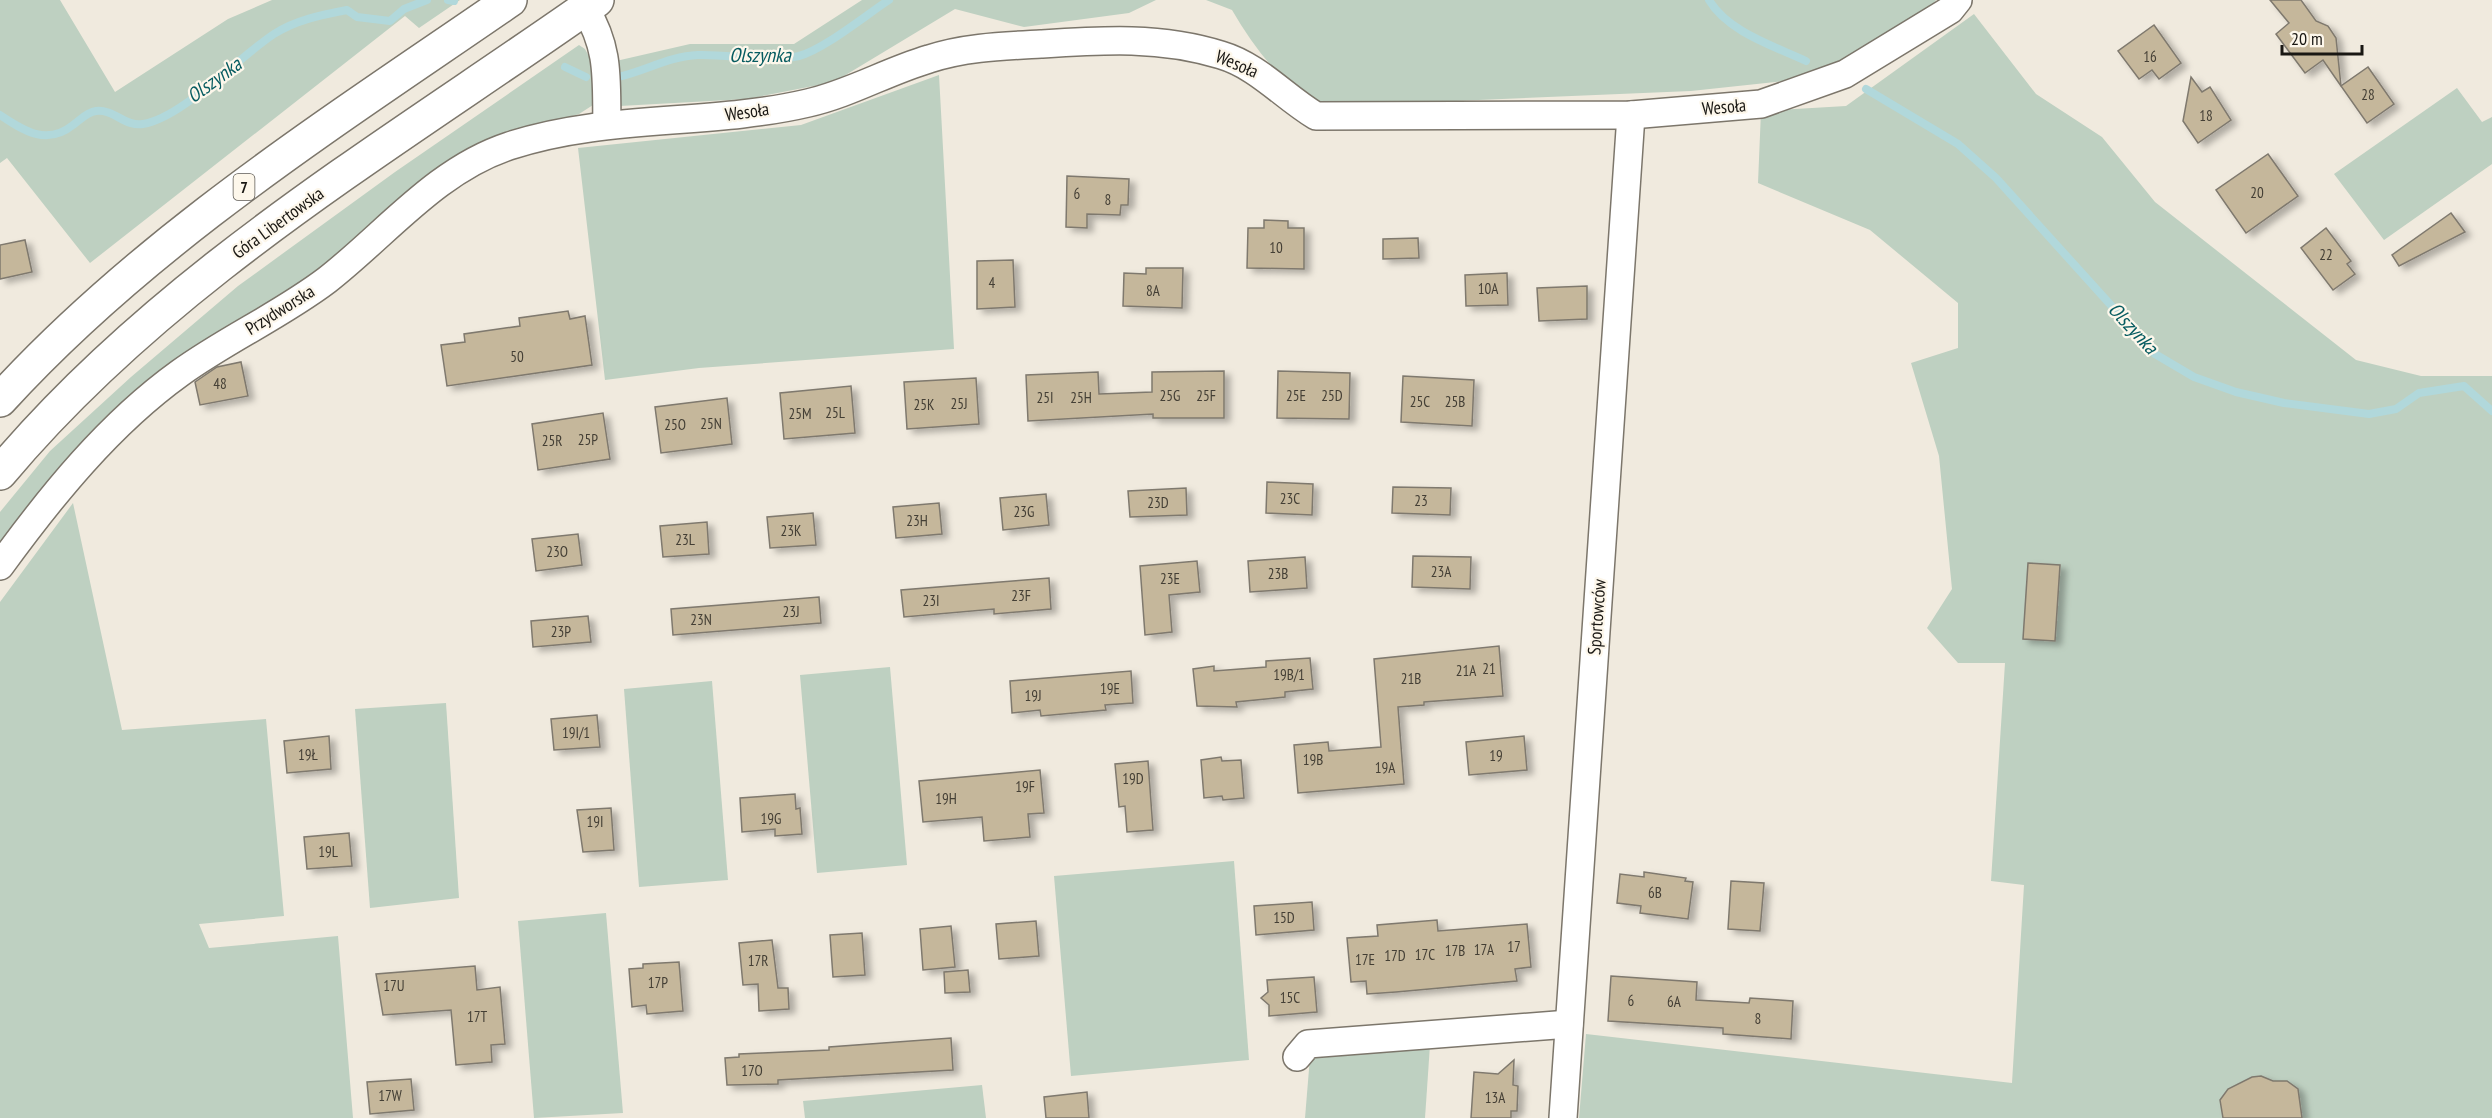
<svg xmlns="http://www.w3.org/2000/svg" width="2492" height="1118" font-family="'PT Sans Narrow',sans-serif">
  <style>
    .green { fill: #bed0c1 }
    .lines { fill: none; stroke-linecap: round; stroke-linejoin: round }
    .stream { stroke: #b1d8db; stroke-width: 8 }
    .building { fill: #c5b79b; stroke: #7f796e; stroke-width: 1.5; filter: url(#shadow) }
    .minor-casing { stroke: #7c766b; stroke-width: 30 }
    .trunk-casing { stroke: #7c766b; stroke-width: 36 }
    .minor { stroke: #fff; stroke-width: 27 }
    .trunk { stroke: #fff; stroke-width: 33 }
    .labels { text-anchor: middle; stroke-width: 4.5; stroke-linejoin: round; paint-order: stroke }
    .number-label { font-size: 15px; fill: #443f35 }
    .shield { fill: #fdf7eb; stroke: #5d5a54; stroke-width: 1.5 }
    .shield-label { font-size: 16px; font-weight: bold; fill: #191713 }
    .street-label { font-size: 18px; fill: #191713; stroke: #fdf7eb }
    .water-label { font-size: 20px; font-style: italic; fill: #065b60; stroke: #fdf7eb }
  </style>
  <defs>
    <filter id="shadow"><feDropShadow dx="6" dy="4" stdDeviation="3" flood-color="#0004"/></filter>
  </defs>
  <rect width="100%" height="100%" fill="#f0eade"/>
  <!-- green -->
  <g class="green">
    <polygon points="0,0 60,0 115,92 228,19 272,0 460,0 419,28 405,16 90,263 7,158 0,163"/>
    <polygon points="862,0 1156,0 1129,13 1024,27 955,9 834,82 747,99 620,106 616,61 690,44 794,44"/>
    <path d="M1206,0H1936L1928,11L1835,68L1802,79L1691,91L1312,107C1279,78 1253,47 1232,10Z"/>
    <polygon points="1974,14 2036,94 2102,137 2155,202 2356,360 2421,376 2492,376 2492,1118 1579,1118 1586,1034 2012,1083 2024,885 1991,881 2005,663 1958,663 1927,628 1952,589 1939,456 1911,363 1958,348 1958,303 1870,230 1758,183 1761,111 1846,106"/>
    <polygon points="579,45 585,49 596,70 597,95 593,105 579,114 492,140 343,255 199,349 0,553 0,512 50,451 131,377 238,286 395,172"/>
    <polygon points="939,75 954,349 699,368 605,380 578,148 801,125"/>
    <polygon points="2457,88 2482,122 2492,117 2492,164 2384,240 2334,174"/>
    <polygon points="73,503 122,730 266,719 284,916 199,924 209,948 338,936 353,1118 0,1118 0,602"/>
    <polygon points="890,667 907,865 817,873 800,675"/>
    <polygon points="712,681 728,880 639,887 624,689"/>
    <polygon points="446,703 459,898 370,908 355,709"/>
    <polygon points="1234,861 1249,1060 1071,1076 1054,876"/>
    <polygon points="606,913 623,1113 534,1118 518,921"/>
    <polygon points="1430,1045 1425,1118 1305,1118 1310,1057"/>
    <polygon points="982,1085 986,1118 805,1118 803,1101"/>
  </g>
  <g class="lines">
    <!-- stream -->
    <g class="stream">
      <polyline points="448,0 454,1"/>
      <path d="M1709,0C1728,32 1774,46 1806,61"/>
      <polyline points="565,67 586,77"/>
      <path d="M618,77C645,71 670,56 698,55C731,54 765,63 799,56C823,50 866,15 889,0"/>
      <polyline points="1866,89 1958,144 1996,178 2155,354 2194,377 2236,392 2284,403 2369,414 2396,409 2419,393 2464,386 2492,411"/>
      <path d="M0,115C24,131 47,146 73,125C80,120 87,112 96,111C114,109 125,127 143,124C182,118 240,56 274,34C296,20 321,15 347,10L357,17L390,21L404,9L427,0"/>
    </g>
  </g>
  <!-- building -->
  <g class="building">
    <polygon points="2270,0 2301,0 2316,21 2328,26 2336,38 2341,86 2323,60 2305,73 2276,34 2289,23"/>
    <polygon points="2154,25 2181,63 2159,79 2152,70 2139,79 2118,51"/>
    <polygon points="2368,67 2394,104 2367,123 2341,86"/>
    <polygon points="2191,77 2202,92 2210,87 2231,120 2198,143 2183,121"/>
    <polygon points="2268,154 2298,196 2246,233 2216,190"/>
    <polygon points="1067,176 1129,179 1128,205 1121,205 1120,215 1087,214 1087,228 1066,227"/>
    <polygon points="2451,213 2465,232 2399,266 2392,255"/>
    <polygon points="1264,220 1288,221 1288,228 1304,228 1304,269 1247,268 1248,228 1264,228"/>
    <polygon points="2326,228 2351,261 2347,264 2355,274 2333,290 2301,248"/>
    <polygon points="1418,238 1419,258 1383,259 1383,239"/>
    <polygon points="25,240 32,272 0,279 0,245"/>
    <polygon points="1013,260 1015,307 977,309 977,261"/>
    <polygon points="1146,268 1183,268 1182,308 1123,306 1124,273 1146,274"/>
    <polygon points="1507,273 1508,305 1466,306 1465,275"/>
    <polygon points="1587,286 1587,319 1539,321 1537,288"/>
    <polygon points="568,311 570,319 585,316 592,365 447,386 441,345 465,342 464,334 520,326 519,318"/>
    <polygon points="241,362 248,396 200,405 195,382 217,367"/>
    <polygon points="1224,371 1224,418 1153,418 1153,414 1028,421 1026,375 1098,372 1099,394 1152,392 1152,372"/>
    <polygon points="1278,371 1350,373 1349,419 1277,418"/>
    <polygon points="1403,376 1474,380 1472,426 1401,422"/>
    <polygon points="976,378 979,424 907,429 904,382"/>
    <polygon points="851,386 855,433 784,439 780,393"/>
    <polygon points="727,398 732,444 661,453 655,407"/>
    <polygon points="603,413 610,459 538,470 532,424"/>
    <polygon points="1267,482 1313,484 1312,515 1266,513"/>
    <polygon points="1393,487 1451,488 1450,515 1392,513"/>
    <polygon points="1186,488 1187,515 1130,517 1128,491"/>
    <polygon points="1046,494 1049,525 1003,530 1000,498"/>
    <polygon points="939,503 942,534 896,538 893,507"/>
    <polygon points="813,513 816,545 770,548 767,517"/>
    <polygon points="707,522 709,554 663,557 660,526"/>
    <polygon points="578,534 582,565 536,571 532,539"/>
    <polygon points="1413,556 1471,557 1470,589 1412,587"/>
    <polygon points="1305,557 1307,588 1250,592 1248,561"/>
    <polygon points="1197,561 1200,592 1169,595 1172,632 1145,635 1140,566"/>
    <polygon points="2028,563 2060,565 2055,641 2023,639"/>
    <polygon points="1049,578 1051,609 994,614 994,609 904,617 901,590"/>
    <polygon points="819,597 821,623 673,635 671,609"/>
    <polygon points="588,616 591,642 533,647 531,621"/>
    <polygon points="1499,646 1503,696 1424,702 1424,705 1398,707 1404,784 1298,793 1294,745 1328,742 1329,751 1381,747 1374,659"/>
    <polygon points="1310,658 1313,689 1285,692 1285,697 1236,702 1237,707 1197,706 1193,669 1214,666 1214,671 1266,667 1266,661"/>
    <polygon points="1131,671 1133,703 1105,705 1106,710 1041,716 1040,710 1012,713 1010,681"/>
    <polygon points="597,715 600,747 554,750 551,719"/>
    <polygon points="329,736 331,769 287,773 284,741"/>
    <polygon points="1524,736 1527,770 1469,775 1466,742"/>
    <polygon points="1221,757 1222,761 1241,760 1244,798 1223,800 1222,796 1204,798 1201,760"/>
    <polygon points="1148,761 1153,830 1127,832 1125,806 1119,807 1115,764"/>
    <polygon points="1040,770 1044,813 1028,814 1030,837 984,841 982,817 923,822 919,781"/>
    <polygon points="795,794 796,809 800,808 802,834 775,836 775,829 742,832 740,798"/>
    <polygon points="611,808 614,850 583,852 577,810"/>
    <polygon points="349,833 352,866 307,869 304,837"/>
    <polygon points="1644,872 1686,878 1685,881 1693,882 1688,919 1640,913 1641,906 1617,903 1620,874 1644,877"/>
    <polygon points="1731,881 1764,883 1760,931 1728,929"/>
    <polygon points="1312,902 1314,930 1256,935 1254,906"/>
    <polygon points="1437,920 1438,931 1527,924 1531,967 1515,969 1517,981 1396,992 1367,994 1366,981 1351,982 1347,938 1378,936 1377,925"/>
    <polygon points="1036,921 1039,956 999,959 996,924"/>
    <polygon points="951,926 955,967 923,970 920,929"/>
    <polygon points="862,933 865,975 833,977 830,935"/>
    <polygon points="772,940 778,988 788,988 789,1009 759,1011 758,984 743,985 739,943"/>
    <polygon points="679,962 683,1011 647,1014 646,1005 632,1007 629,969 643,968 643,964"/>
    <polygon points="475,966 477,990 500,987 505,1044 491,1045 492,1062 456,1065 451,1010 383,1015 376,974"/>
    <polygon points="968,970 970,992 945,993 944,972"/>
    <polygon points="1611,976 1697,982 1696,1000 1749,1003 1750,998 1793,1001 1791,1039 1723,1034 1723,1028 1608,1021"/>
    <polygon points="1314,977 1317,1012 1269,1016 1269,1005 1261,998 1268,992 1267,980"/>
    <polygon points="951,1038 953,1070 778,1080 778,1084 727,1085 725,1058 739,1057 739,1054 829,1050 829,1047"/>
    <polygon points="1514,1060 1513,1085 1518,1086 1517,1111 1511,1111 1511,1118 1471,1118 1474,1072 1498,1074"/>
    <polygon points="2261,1076 2273,1081 2287,1081 2298,1089 2302,1118 2223,1118 2220,1100 2228,1089 2252,1077"/>
    <polygon points="411,1079 414,1110 370,1114 367,1082"/>
    <polygon points="1087,1092 1089,1118 1046,1118 1044,1097"/>
  </g>
  <g class="lines">
    <!-- minor casing -->
    <g class="minor-casing">
      <g id="minor">
        <path d="M585,8C610,50 606,78 607,125"/>
        <path d="M0,566C51,496 109,424 180,373C227,339 281,315 327,280C386,234 436,170 509,146C605,114 710,126 808,103C849,94 888,71 929,59C965,47 1004,46 1041,44C1102,40 1161,36 1221,55C1258,66 1283,96 1316,116L1631,115L1761,104L1845,74L1950,10L1958,0"/>
        <polyline points="1297,1057 1308,1044 1569,1024"/>
        <polyline points="1563,1118 1631,115"/>
      </g>
    </g>
    <!-- trunk casing -->
    <g class="trunk-casing">
      <g id="trunk">
        <path d="M0,400C146,240 333,122 510,0"/>
        <path d="M0,473C164,277 390,146 597,0"/>
      </g>
    </g>
    <!-- minor -->
    <use href="#minor" class="minor"/>
    <!-- trunk -->
    <use href="#trunk" class="trunk"/>
  </g>
  <g class="labels">
    <!-- number labels -->
    <g class="number-label">
      <text x="2150" y="62">16</text>
      <text x="2368" y="100">28</text>
      <text x="2206" y="121">18</text>
      <text x="2257" y="198">20</text>
      <text x="1077" y="199">6</text>
      <text x="1108" y="205">8</text>
      <text x="1276" y="253">10</text>
      <text x="2326" y="260">22</text>
      <text x="992" y="288">4</text>
      <text x="1488" y="294">10A</text>
      <text x="1153" y="296">8A</text>
      <text x="517" y="362">50</text>
      <text x="220" y="389">48</text>
      <text x="1170" y="401">25G</text>
      <text x="1206" y="401">25F</text>
      <text x="1296" y="401">25E</text>
      <text x="1332" y="401">25D</text>
      <text x="1045" y="403">25I</text>
      <text x="1081" y="403">25H</text>
      <text x="1420" y="407">25C</text>
      <text x="1455" y="407">25B</text>
      <text x="959" y="409">25J</text>
      <text x="924" y="410">25K</text>
      <text x="835" y="418">25L</text>
      <text x="800" y="419">25M</text>
      <text x="711" y="429">25N</text>
      <text x="675" y="430">25O</text>
      <text x="588" y="445">25P</text>
      <text x="552" y="446">25R</text>
      <text x="1290" y="504">23C</text>
      <text x="1421" y="506">23</text>
      <text x="1158" y="508">23D</text>
      <text x="1024" y="517">23G</text>
      <text x="917" y="526">23H</text>
      <text x="791" y="536">23K</text>
      <text x="685" y="545">23L</text>
      <text x="557" y="557">23O</text>
      <text x="1441" y="577">23A</text>
      <text x="1278" y="579">23B</text>
      <text x="1170" y="584">23E</text>
      <text x="1021" y="601">23F</text>
      <text x="931" y="606">23I</text>
      <text x="791" y="617">23J</text>
      <text x="701" y="625">23N</text>
      <text x="561" y="637">23P</text>
      <text x="1489" y="674">21</text>
      <text x="1466" y="676">21A</text>
      <text x="1289" y="680">19B/1</text>
      <text x="1411" y="684">21B</text>
      <text x="1110" y="694">19E</text>
      <text x="1033" y="701">19J</text>
      <text x="576" y="738">19I/1</text>
      <text x="308" y="760">19Ł</text>
      <text x="1496" y="761">19</text>
      <text x="1313" y="765">19B</text>
      <text x="1385" y="773">19A</text>
      <text x="1133" y="784">19D</text>
      <text x="1025" y="792">19F</text>
      <text x="946" y="804">19H</text>
      <text x="771" y="824">19G</text>
      <text x="595" y="827">19I</text>
      <text x="328" y="857">19L</text>
      <text x="1655" y="898">6B</text>
      <text x="1284" y="923">15D</text>
      <text x="1514" y="952">17</text>
      <text x="1484" y="955">17A</text>
      <text x="1455" y="956">17B</text>
      <text x="1425" y="960">17C</text>
      <text x="1395" y="961">17D</text>
      <text x="1365" y="965">17E</text>
      <text x="758" y="966">17R</text>
      <text x="658" y="988">17P</text>
      <text x="394" y="991">17U</text>
      <text x="1290" y="1003">15C</text>
      <text x="1631" y="1006">6</text>
      <text x="1674" y="1007">6A</text>
      <text x="477" y="1022">17T</text>
      <text x="1758" y="1024">8</text>
      <text x="752" y="1076">17O</text>
      <text x="390" y="1101">17W</text>
      <text x="1495" y="1103">13A</text>
    </g>
    <!-- shield labels -->
    <rect class="shield" x="233.5" y="174" width="21" height="26" rx="4.5"/>
    <g class="shield-label">
      <text x="244" y="193">7</text>
    </g>
    <!-- street labels -->
    <g class="street-label">
      <text transform="translate(1237 64) rotate(23)" y="6">Wesoła</text>
      <text transform="translate(1724 107) rotate(-5)" y="6">Wesoła</text>
      <text transform="translate(747 112) rotate(-8)" y="6">Wesoła</text>
      <text transform="translate(278 223) rotate(-36)" y="6">Góra Libertowska</text>
      <text transform="translate(280 310) rotate(-32)" y="6">Przydworska</text>
      <text transform="translate(1597 617) rotate(-86)" y="6">Sportowców</text>
    </g>
    <!-- water labels -->
    <g class="water-label">
      <text x="760" y="62">Olszynka</text>
      <text transform="translate(214 80) rotate(-36)" y="7">Olszynka</text>
      <text transform="translate(2133 328) rotate(47)" y="7">Olszynka</text>
    </g>
  </g>
  <!-- scale -->
  <path d="M2282 45v9h80v-9" fill="none" stroke="#191713" stroke-width="3"/>
  <text x="2291" y="45" font-size="18" fill="#191713" stroke="#fdf7eb" stroke-width="4.5" paint-order="stroke">20 m</text>
</svg>
